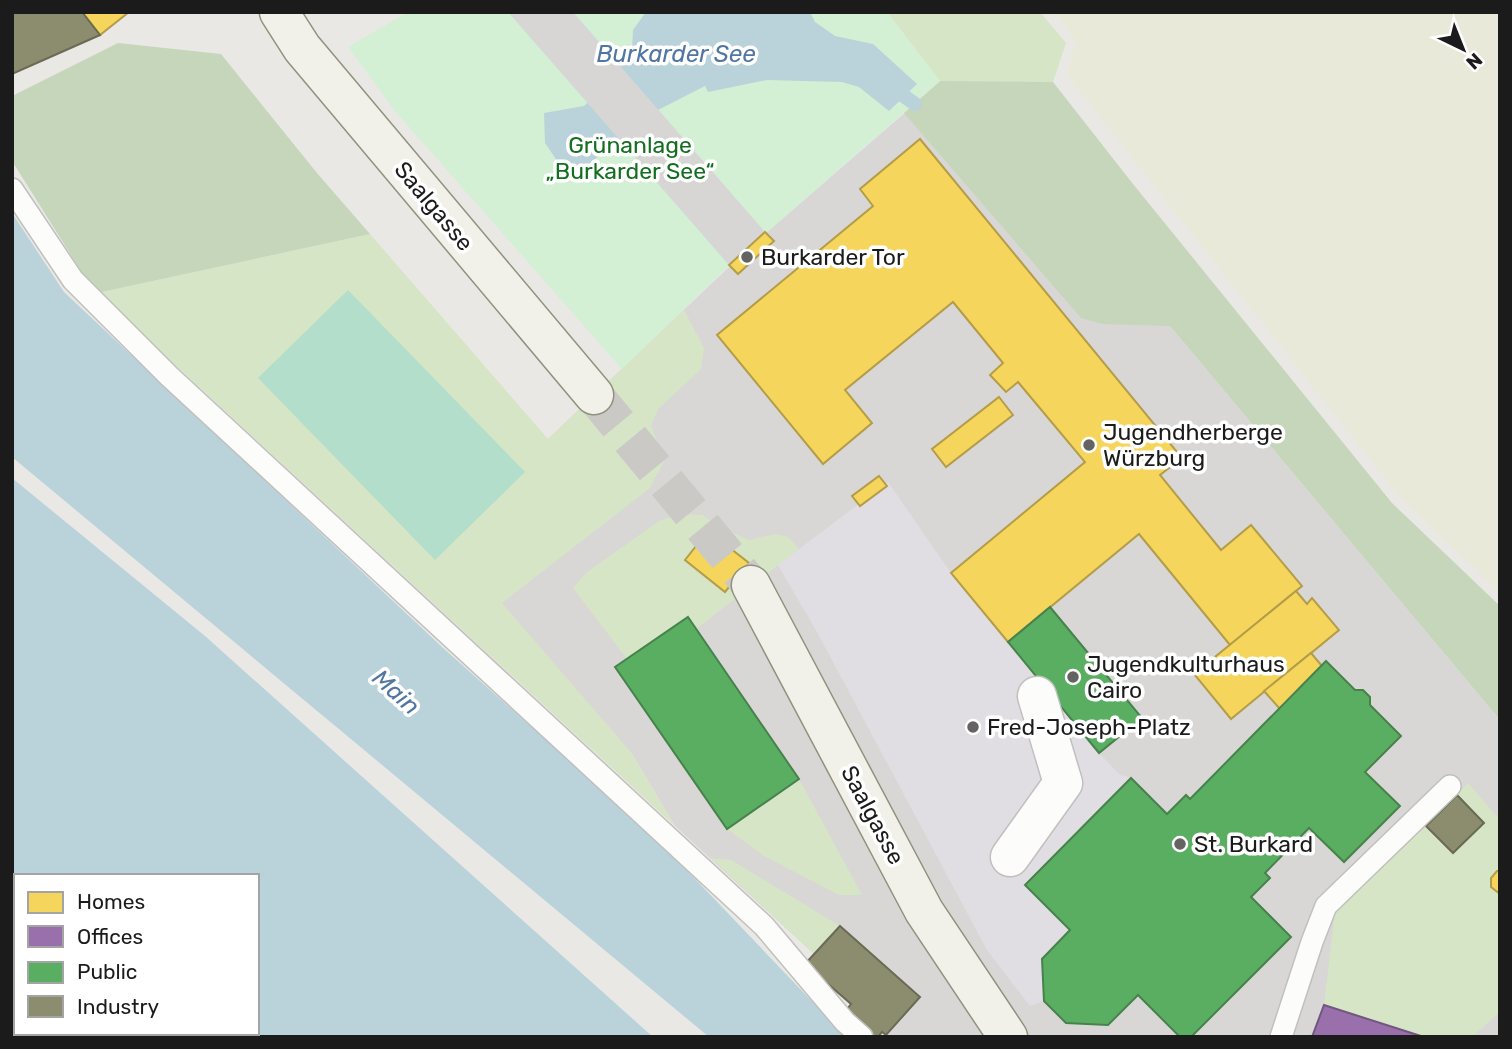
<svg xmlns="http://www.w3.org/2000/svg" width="1512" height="1049" font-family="Rubik,sans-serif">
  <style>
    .residential { fill: #d9d7d5 }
    .farmland { fill: #e8e9d8 }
    .grass { fill: #d5e5c5 }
    .forest { fill: #c5d6bb }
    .park { fill: #d3efd4 }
    .pitch { fill: #b3decc }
    .plaza { fill: #e0dee2 }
    .water { fill: #bad2da; fill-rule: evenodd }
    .pier { fill: #d7d6d5 }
    .homes { fill: #f6d55c; stroke: #b49d48; stroke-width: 2 }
    .offices { fill: #9970ab; stroke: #735680; stroke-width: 2 }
    .public { fill: #5aae61; stroke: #47824c; stroke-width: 2 }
    .industry { fill: #8c8c6e; stroke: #6a6a55; stroke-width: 2 }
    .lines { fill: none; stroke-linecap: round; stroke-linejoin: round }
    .stream { stroke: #bad2da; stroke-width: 14 }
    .secondary-tunnel { stroke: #cbc9c6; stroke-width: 38; stroke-dasharray: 38 19; stroke-linecap: butt }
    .lane-casing { stroke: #c1c0be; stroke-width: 24 }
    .street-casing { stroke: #c1c0be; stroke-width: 41 }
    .secondary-casing { stroke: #90917e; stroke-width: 41 }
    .lane { stroke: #fcfcfb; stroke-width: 21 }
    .street { stroke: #fcfcfb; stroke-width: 38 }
    .secondary { stroke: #f1f1e9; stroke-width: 38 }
    .poi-dot { fill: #636361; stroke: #fff; stroke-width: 2.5 }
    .labels { text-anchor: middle; stroke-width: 7; stroke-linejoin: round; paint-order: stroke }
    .park-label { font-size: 23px; fill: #146e1f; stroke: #fff }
    .street-label { font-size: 23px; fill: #1b1b1b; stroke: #fff }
    .poi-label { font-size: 23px; fill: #1b1b1b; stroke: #fff; text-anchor: start }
    .water-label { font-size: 24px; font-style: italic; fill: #5176a2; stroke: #fff }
  </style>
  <rect width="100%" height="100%" fill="#eae8e4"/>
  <!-- residential -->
  <polygon class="residential" points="915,104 1170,326 1500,720 1500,1037 887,1037 886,1035 920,997 840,926 814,954 675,826 632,754 501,603 548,439 730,266 738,274 773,241 766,233"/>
  <!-- farmland -->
  <polygon class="farmland" points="1054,12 1500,12 1500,593 1399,496 1067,75 1076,41"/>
  <!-- grass -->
  <g class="grass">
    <polygon points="887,12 1040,12 1066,43 1053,82 982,125 940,81"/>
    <polygon points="370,234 548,439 684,310 704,348 701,369 658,409 651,425 664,461 650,488 502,603 632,754 675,826 97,293"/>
    <polygon points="678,514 702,515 722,528 749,540 776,534 788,537 799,549 696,629 689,618 627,659 573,588 587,572 659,521"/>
    <polygon points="799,779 862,895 839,895 764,856 727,829"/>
    <polygon points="1468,783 1500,820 1500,1012 1472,1037 1424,1037 1324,1005 1335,911 1426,826"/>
    <polygon points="711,858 731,860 840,926 814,954"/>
  </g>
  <!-- forest -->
  <g class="forest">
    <polygon points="118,43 221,54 317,173 370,234 97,293 81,271 12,161 12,96"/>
    <polygon points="940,81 1053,82 1133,184 1392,503 1500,606 1500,720 1170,326 1102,324 1081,318 904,113"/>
  </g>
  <!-- park -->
  <polygon class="park" points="408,12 887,12 940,81 766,233 764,232 622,369 395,111 348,47"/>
  <!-- pitch -->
  <polygon class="pitch" points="348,290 525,472 435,560 258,378"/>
  <!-- plaza -->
  <polygon class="plaza" points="888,482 951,573 1099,753 1119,774 1131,778 1025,885 1070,930 1042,959 1044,1001 1030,1006 987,950 817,632 778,565"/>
  <!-- water -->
  <g class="water">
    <polygon points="646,12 810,12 815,22 835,36 873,44 917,84 889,111 859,87 842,82 767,80 708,92 705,86 658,110 586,166 562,168 545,143 544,113 584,106 609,83 632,51 633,30"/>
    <polygon points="12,213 64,292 442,647 658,840 846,1037 709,1037 12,457"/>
    <path d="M12,478L205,636L653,1037H12ZM16,876H257V1033H16Z"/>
  </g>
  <!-- pier -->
  <polygon class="pier" points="508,12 573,12 765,232 729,265"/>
  <!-- homes -->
  <g class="homes">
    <polygon points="82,12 129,12 100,35"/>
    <polygon points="920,139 1182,458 1160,475 1221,550 1251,525 1302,586 1230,645 1139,534 1008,642 951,573 1085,462 1018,382 1006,392 990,375 1003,363 953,302 845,390 872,423 823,464 717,335 873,206 860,189"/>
    <polygon points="765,232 774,241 738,274 729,265"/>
    <polygon points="999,397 1013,415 946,467 932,449"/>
    <polygon points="879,476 887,486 860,506 852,496"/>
    <polygon points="708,531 749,563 725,592 685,560"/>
    <polygon points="1296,591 1307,604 1312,598 1339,630 1231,719 1194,674"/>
    <polygon points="1311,653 1322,666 1280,709 1264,691"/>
    <polygon points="1497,871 1500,871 1500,894 1491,887 1491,878"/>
  </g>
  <!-- offices -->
  <polygon class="offices" points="1324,1005 1424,1037 1312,1037"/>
  <!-- public -->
  <g class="public">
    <polygon points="1050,607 1142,718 1099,753 1008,642"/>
    <polygon points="688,617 799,779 727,829 615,667"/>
    <polygon points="1326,661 1355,690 1363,690 1370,697 1370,705 1401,736 1365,772 1400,806 1344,862 1309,828 1265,873 1270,878 1251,897 1291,937 1191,1037 1180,1037 1138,995 1108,1025 1066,1023 1044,1001 1042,959 1070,930 1025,885 1131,778 1167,814 1186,795 1190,799"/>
  </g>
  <!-- industry -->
  <g class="industry">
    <polygon points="12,12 82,12 100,35 12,74"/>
    <polygon points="1457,795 1484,823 1453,853 1426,826"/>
    <polygon points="840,926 920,997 886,1035 882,1032 878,1037 871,1037 844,1013 851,1004 805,964"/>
  </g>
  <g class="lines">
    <!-- stream -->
    <polyline class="stream" points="890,86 915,104"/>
    <!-- secondary-tunnel -->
    <polyline class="secondary-tunnel" points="594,395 751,585"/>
    <!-- lane casing -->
    <g class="lane-casing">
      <g id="lane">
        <polyline points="12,189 73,280 169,376 764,926 845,1022 862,1037"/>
        <polyline points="1281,1037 1312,942 1326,906 1450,786"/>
      </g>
    </g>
    <!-- street casing -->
    <g class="street-casing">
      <polyline id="street" points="1010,857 1063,783 1037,696"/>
    </g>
    <!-- secondary casing -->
    <g class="secondary-casing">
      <g id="secondary">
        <polyline points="279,12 302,48 594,395"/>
        <polyline points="751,585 924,911 1008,1037"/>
      </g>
    </g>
    <!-- lane -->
    <use href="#lane" class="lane"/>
    <!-- street -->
    <use href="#street" class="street"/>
    <!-- secondary -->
    <use href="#secondary" class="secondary"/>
  </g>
  <!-- markers -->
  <g class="poi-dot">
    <circle cx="747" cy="257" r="7"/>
    <circle cx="1089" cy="445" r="7"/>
    <circle cx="1073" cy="677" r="7"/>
    <circle cx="973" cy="727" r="7"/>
    <circle cx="1180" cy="844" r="7"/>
  </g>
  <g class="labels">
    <!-- park labels -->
    <g class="park-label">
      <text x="630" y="153">Grünanlage<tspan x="630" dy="26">„Burkarder See“</tspan></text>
    </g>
    <!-- street labels -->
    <g class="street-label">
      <text transform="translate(434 206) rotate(50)" y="8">Saalgasse</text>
      <text transform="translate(873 815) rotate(62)" y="8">Saalgasse</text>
    </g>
    <!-- poi labels -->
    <g class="poi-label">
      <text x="761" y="265">Burkarder Tor</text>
      <text x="1103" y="440">Jugendherberge<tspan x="1103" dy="26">Würzburg</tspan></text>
      <text x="1087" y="672">Jugendkulturhaus<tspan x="1087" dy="26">Cairo</tspan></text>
      <text x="987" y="735">Fred-Joseph-Platz</text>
      <text x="1194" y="852">St. Burkard</text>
    </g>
    <!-- water labels -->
    <g class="water-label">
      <text x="676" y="62">Burkarder See</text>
      <text transform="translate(396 692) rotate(42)" y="8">Main</text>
    </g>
  </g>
  <!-- border -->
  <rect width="1512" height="1049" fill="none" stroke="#1b1b1b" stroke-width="28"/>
  <!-- legend -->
  <rect x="14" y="874" width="245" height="161" fill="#ffffff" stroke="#a4a4a4" stroke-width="2"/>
  <rect x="28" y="892" width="35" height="21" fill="#f6d55c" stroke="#a4a4a4" stroke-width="2"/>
  <text x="77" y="909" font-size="21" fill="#1b1b1b">Homes</text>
  <rect x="28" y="926" width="35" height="21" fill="#9970ab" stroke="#a4a4a4" stroke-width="2"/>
  <text x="77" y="944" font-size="21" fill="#1b1b1b">Offices</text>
  <rect x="28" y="962" width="35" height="21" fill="#5aae61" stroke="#a4a4a4" stroke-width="2"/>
  <text x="77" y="979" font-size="21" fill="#1b1b1b">Public</text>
  <rect x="28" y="996" width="35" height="21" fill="#8c8c6e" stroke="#a4a4a4" stroke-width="2"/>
  <text x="77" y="1014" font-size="21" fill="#1b1b1b">Industry</text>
  <!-- north arrow -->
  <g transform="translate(1463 49) rotate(137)" stroke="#ffffff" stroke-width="5" paint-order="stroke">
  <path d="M0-5L12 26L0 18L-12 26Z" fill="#1b1b1b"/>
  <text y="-10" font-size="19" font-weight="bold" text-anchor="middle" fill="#1b1b1b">N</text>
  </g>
</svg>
